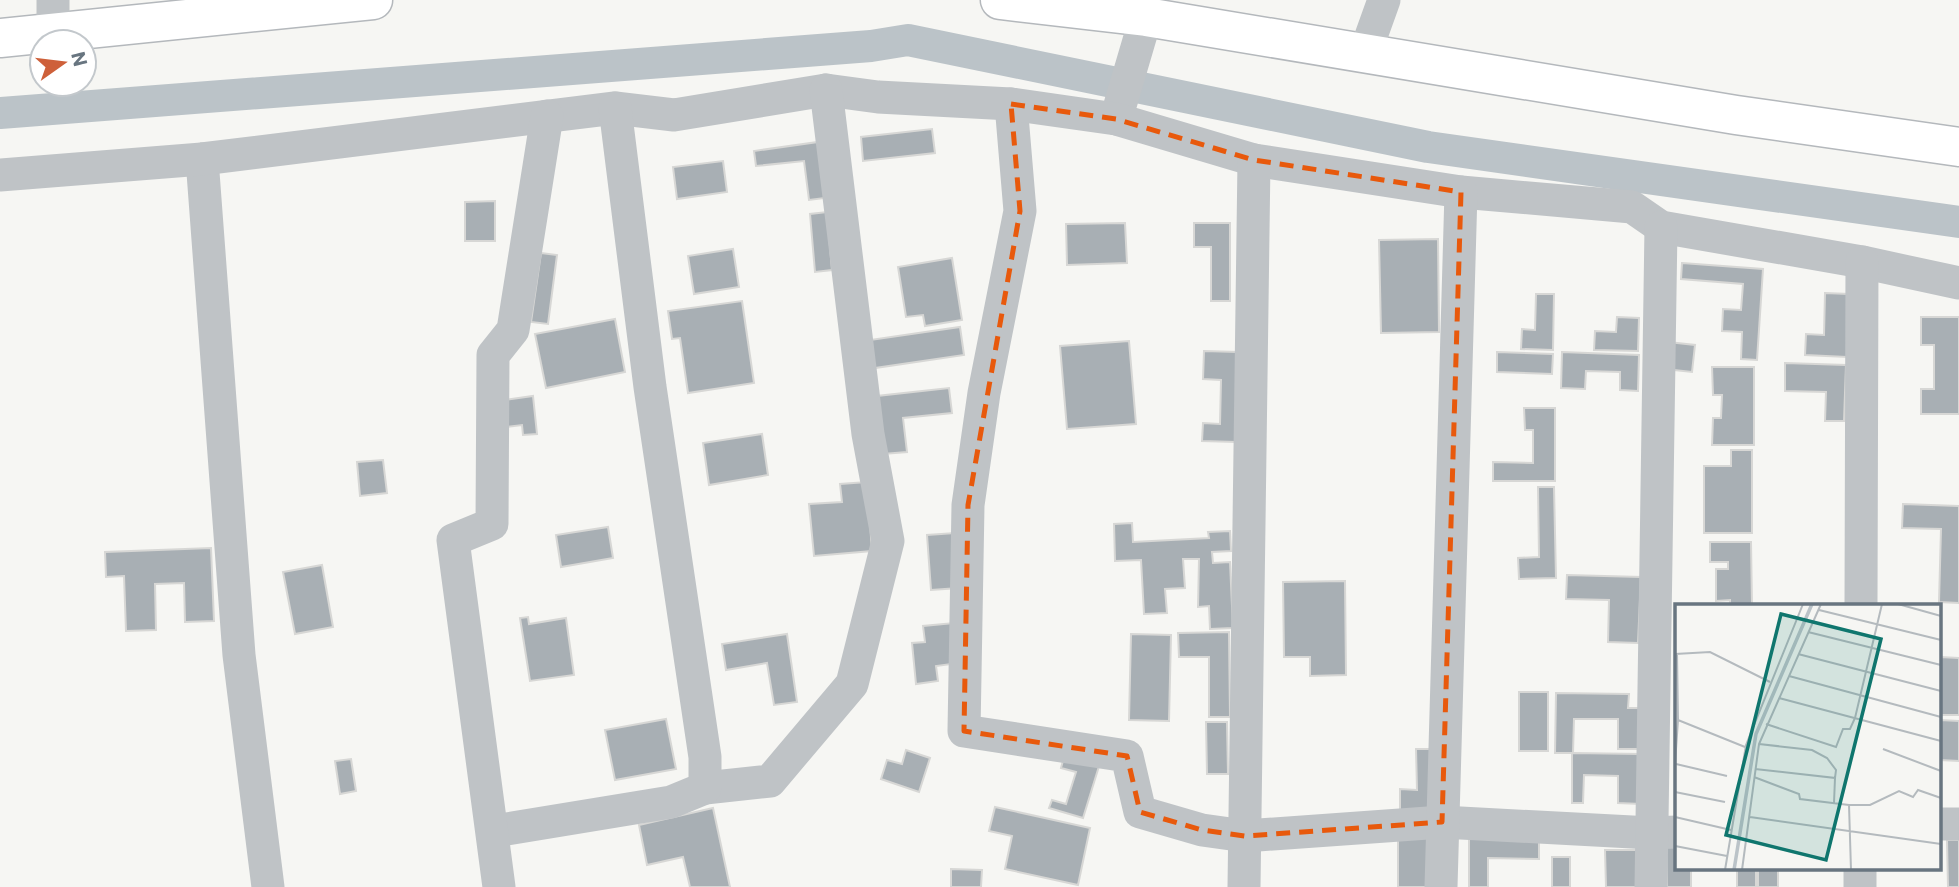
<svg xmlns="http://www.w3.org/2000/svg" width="1959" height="887" font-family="Commissioner,sans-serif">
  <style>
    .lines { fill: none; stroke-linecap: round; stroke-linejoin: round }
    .canal { stroke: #bbc3c8; stroke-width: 32 }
    .building { fill: #a8afb4; stroke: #d7d7d5; stroke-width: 2 }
    .secondary-casing { stroke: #b4b8bc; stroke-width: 41 }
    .street { stroke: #bfc3c6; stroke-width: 33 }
    .secondary { stroke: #fff; stroke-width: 38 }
    .marked { fill: none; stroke: #e8590c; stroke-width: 5; stroke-dasharray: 14 9; stroke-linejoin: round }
    .inset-river { fill: none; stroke: #bbc3c8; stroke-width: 3.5 }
    .inset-road { fill: none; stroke: #b4babe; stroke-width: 2 }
    .view { fill: #0f766e; fill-opacity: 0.15; stroke: #0f766e; stroke-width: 3.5 }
    .inset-edge { fill: none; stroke: #687580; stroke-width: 3.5 }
  </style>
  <rect width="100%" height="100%" fill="#f6f6f3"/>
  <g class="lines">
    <!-- canal -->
    <polyline class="canal" points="0,113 871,46 908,40 1428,147 1959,222"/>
  </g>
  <!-- building -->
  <g class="building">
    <polygon points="932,129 935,153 863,161 861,137"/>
    <polygon points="818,142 825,198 809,200 804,161 756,166 754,151"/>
    <polygon points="723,161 727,192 677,199 673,167"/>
    <polygon points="495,201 495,241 465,241 465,202"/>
    <polygon points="827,212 832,270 815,272 810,214"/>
    <polygon points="1125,223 1127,263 1067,265 1066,224"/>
    <polygon points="1194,223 1230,223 1230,301 1211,301 1211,247 1194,247"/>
    <polygon points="1438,239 1439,332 1381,333 1379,240"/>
    <polygon points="733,249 739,287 694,294 688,256"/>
    <polygon points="541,253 557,255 548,324 531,322"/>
    <polygon points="952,258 962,320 925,326 923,315 906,317 898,267"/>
    <polygon points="1682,263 1763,269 1757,360 1741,359 1742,332 1722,331 1723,309 1741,310 1743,284 1681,279"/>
    <polygon points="1825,293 1849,294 1847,357 1805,355 1806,334 1824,335"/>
    <polygon points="1536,294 1554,294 1553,350 1521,349 1522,329 1535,330"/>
    <polygon points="742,301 754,383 688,393 680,338 672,339 668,311"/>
    <polygon points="1617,317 1639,318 1638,351 1594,350 1595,331 1616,332"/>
    <polygon points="1921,317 1959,317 1959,414 1921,414 1921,389 1934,389 1934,345 1921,345"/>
    <polygon points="615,319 625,372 546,388 535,334"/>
    <polygon points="960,327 964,355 875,368 870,340"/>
    <polygon points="1129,341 1136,424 1067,429 1060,346"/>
    <polygon points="1668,342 1695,345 1692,372 1665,369"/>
    <polygon points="1204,351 1238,352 1236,442 1202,441 1203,423 1220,424 1221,380 1203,379"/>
    <polygon points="1497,352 1553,354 1552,374 1497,372"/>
    <polygon points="1562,352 1639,355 1638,391 1620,390 1620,372 1586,371 1585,389 1561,388"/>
    <polygon points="1785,363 1846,365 1844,421 1825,421 1826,392 1785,391"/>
    <polygon points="1712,367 1754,367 1754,445 1712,445 1713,418 1721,418 1722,395 1713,395"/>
    <polygon points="949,388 952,413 903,418 907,452 883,454 877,396"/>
    <polygon points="533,396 537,434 523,435 522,425 506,427 504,400"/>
    <polygon points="1524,408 1555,408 1555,481 1493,481 1493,462 1533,463 1533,430 1525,430"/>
    <polygon points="762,434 768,475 709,485 703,443"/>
    <polygon points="1731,450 1752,450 1752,533 1704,533 1704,466 1731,466"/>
    <polygon points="383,460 387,493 360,496 357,462"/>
    <polygon points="867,482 872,551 814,556 809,504 842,502 840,484"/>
    <polygon points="1538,487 1554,487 1556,578 1519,579 1518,558 1539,557"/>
    <polygon points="1903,504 1959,506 1959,603 1939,602 1941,529 1902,528"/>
    <polygon points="1132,523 1133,542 1209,538 1208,532 1230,531 1231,551 1212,552 1213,563 1230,562 1233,628 1210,629 1209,606 1198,607 1199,559 1183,559 1185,588 1165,589 1167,613 1144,614 1141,560 1115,561 1114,524"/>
    <polygon points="608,527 613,558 561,567 556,535"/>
    <polygon points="955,533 959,588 931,590 927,535"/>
    <polygon points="1710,542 1751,542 1752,605 1730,605 1730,600 1716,601 1716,569 1728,569 1728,562 1710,562"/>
    <polygon points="211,548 214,621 185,622 184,583 155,584 156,630 126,631 124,576 106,577 105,552"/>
    <polygon points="322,565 333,627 295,634 283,572"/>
    <polygon points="1567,575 1641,577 1638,643 1608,642 1609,600 1566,599"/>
    <polygon points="1345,581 1346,675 1310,676 1310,657 1284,657 1283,582"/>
    <polygon points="528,617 529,624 566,618 574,675 530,681 520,618"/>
    <polygon points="954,623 959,663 936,666 938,681 916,684 912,643 925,642 923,626"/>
    <polygon points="1229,632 1230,717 1209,717 1209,657 1179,657 1178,633"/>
    <polygon points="787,634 797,702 774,705 767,663 726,670 722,644"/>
    <polygon points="1131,634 1171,635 1169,721 1129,720"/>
    <polygon points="1940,657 1959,658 1959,715 1940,715"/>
    <rect x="1519" y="692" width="29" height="59"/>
    <polygon points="1556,693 1629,694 1628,708 1644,708 1644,749 1618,749 1618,719 1574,719 1573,753 1555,753"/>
    <polygon points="666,719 676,769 615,780 605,730"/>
    <polygon points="1940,720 1959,721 1959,761 1940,760"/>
    <polygon points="1206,722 1227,722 1228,774 1207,774"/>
    <polygon points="1416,749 1436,749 1437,811 1400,812 1400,789 1417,790"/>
    <polygon points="906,750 930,758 919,792 881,779 887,760 902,764"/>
    <polygon points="1065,753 1100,763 1083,818 1049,808 1052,800 1066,804 1076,772 1061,768"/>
    <polygon points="1572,753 1641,754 1641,804 1618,803 1618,776 1584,775 1583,803 1572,803"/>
    <polygon points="351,759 356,791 340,794 335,761"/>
    <polygon points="995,807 1090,828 1078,885 1005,869 1012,836 989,831"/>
    <polygon points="713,808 730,887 690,887 683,857 647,865 639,825"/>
    <polygon points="1469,832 1539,833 1539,859 1488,858 1488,887 1469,887"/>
    <rect x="1398" y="834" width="36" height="53"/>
    <polygon points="1666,838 1677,838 1677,868 1691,868 1691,887 1667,887"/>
    <polygon points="1947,840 1959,840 1959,887 1948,887"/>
    <polygon points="1605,850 1638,850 1638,887 1606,887"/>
    <rect x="1552" y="857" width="18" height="30"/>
    <rect x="1737" y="868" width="19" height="19"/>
    <rect x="1758" y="868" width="20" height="19"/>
    <polygon points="951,869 982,870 981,887 951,887"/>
  </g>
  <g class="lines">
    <!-- secondary casing -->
    <g class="secondary-casing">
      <g id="secondary">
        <polyline points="1000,0 1146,17 1736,115 1959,147"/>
        <polyline points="0,38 373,0"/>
      </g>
    </g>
    <!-- street -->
    <g class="street">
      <polyline points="53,0 53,32"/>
      <polyline points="1365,53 1384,0"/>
      <polyline points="1011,104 1020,211 984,393 968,505 964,731 1127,756 1140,812 1202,830 1245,836 1442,822 1651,833 1677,832"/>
      <polyline points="1116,119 1146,17"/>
      <polyline points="202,159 239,655 268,887"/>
      <polyline points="0,175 202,159 615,108 674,115 826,90 878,97 1011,104 1116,119 1254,160 1461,192 1632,207 1661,227 1862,262 1959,283"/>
      <polyline points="1861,605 1862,262"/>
      <polyline points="705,788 770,781 852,684 888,541 868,434 826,90"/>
      <polyline points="1940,824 1959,824"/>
      <polyline points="494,831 671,802 705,788 705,757 650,387 615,108"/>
      <polyline points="1860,868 1860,887"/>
      <polyline points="499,887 453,540 492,524 493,355 513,330 547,116"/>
      <polyline points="1244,887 1254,160"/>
      <polyline points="1441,887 1461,192"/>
      <polyline points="1651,887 1661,227"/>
    </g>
    <!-- secondary -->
    <use href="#secondary" class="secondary"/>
  </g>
  <!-- marked area -->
  <path class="marked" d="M1011,104L1116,119L1254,160L1461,192L1442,822L1245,836L1202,830L1140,812L1127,756L964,731L968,505L1020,211Z"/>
  <!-- overview -->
  <g transform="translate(1675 604)">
    <rect width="266" height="266" fill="#f6f6f3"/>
    <path class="inset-river" d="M59,266L81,130L137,0"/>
    <path class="inset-road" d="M223,0L266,12M144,6L266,36M133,28L266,61M2,49L3,116M0,50L35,48L95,78M123,50L266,87M114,72L266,113M104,94L266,137M91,120L161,143L168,125H175L180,114L207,0M84,140L137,146L152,154L161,166L160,174M208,145L266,167M0,160L3,116L70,143M1,160L52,172M80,165L160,174L159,199M79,173L124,190L125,195L174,201H195L224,187L238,193L243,186L266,194M0,188L50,198M174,201L176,266M0,213L56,226M75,213L266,240M0,242L52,252M50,266L71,141L128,0M67,266L84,140L146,0"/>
    <path class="view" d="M106,10L206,35L151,256L51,231Z"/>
    <rect width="266" height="266" class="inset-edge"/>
  </g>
  <!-- north arrow -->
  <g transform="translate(63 63) rotate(76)"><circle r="33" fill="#ffffff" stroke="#c3c8cc" stroke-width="2"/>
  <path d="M0-5L12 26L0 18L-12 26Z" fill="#ce603a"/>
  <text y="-10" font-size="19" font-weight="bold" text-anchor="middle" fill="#687580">N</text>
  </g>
</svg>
